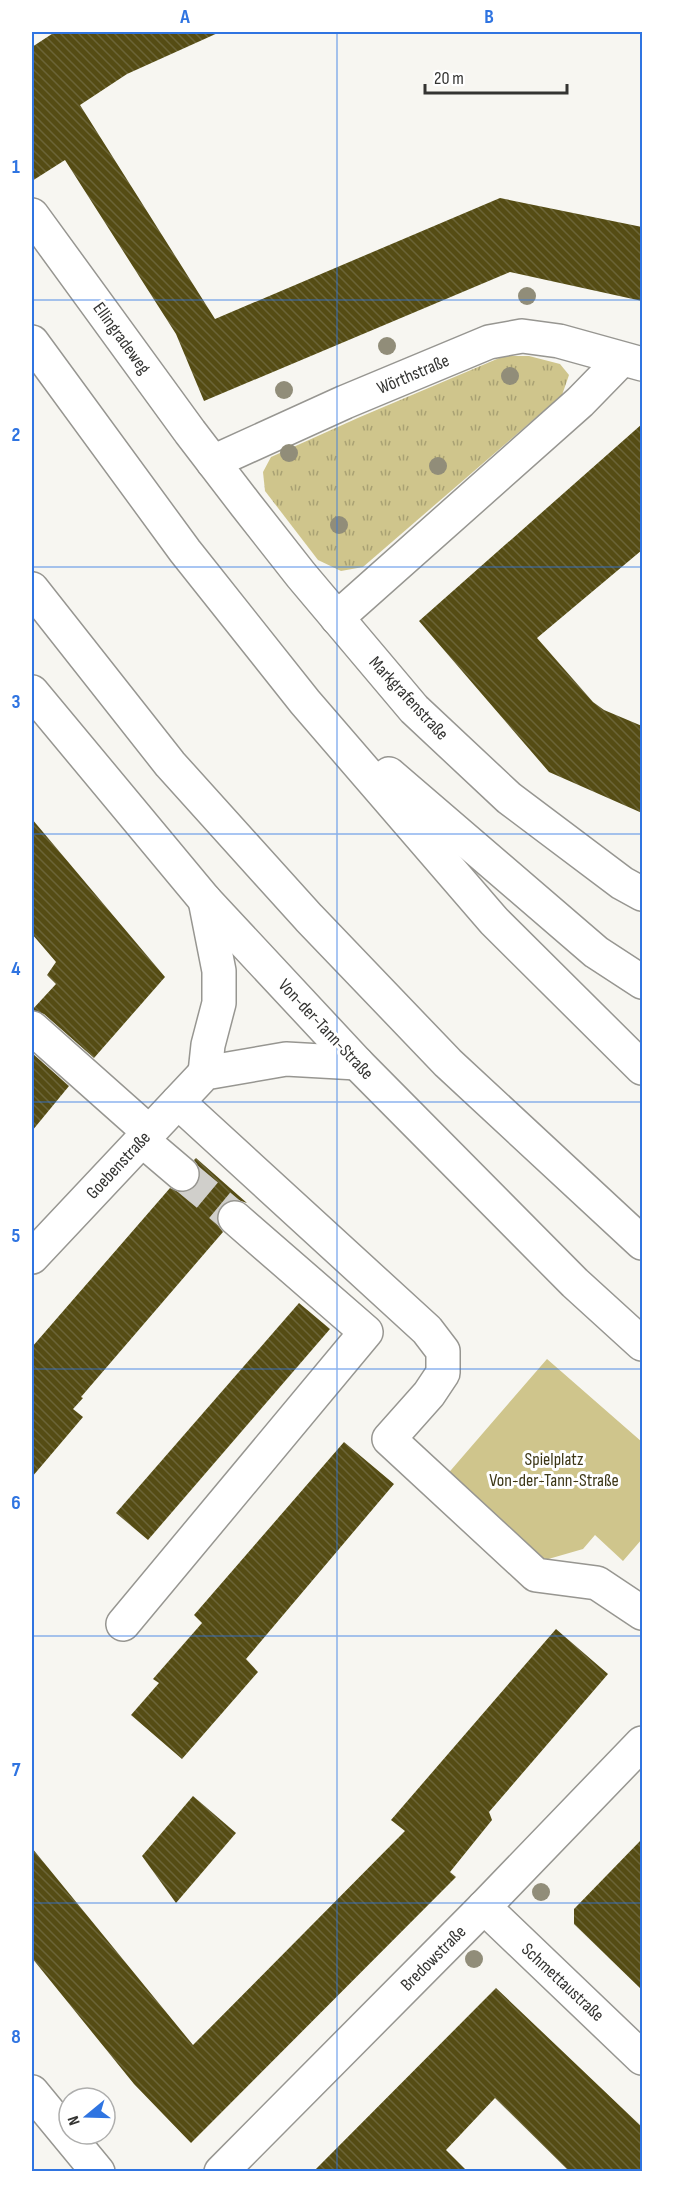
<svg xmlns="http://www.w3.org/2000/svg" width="674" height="2203" font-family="'Sofia Sans Condensed',sans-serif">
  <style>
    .grass { fill: url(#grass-tufts) }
    .green { fill: #cfc58c }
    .building { fill: url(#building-back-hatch) }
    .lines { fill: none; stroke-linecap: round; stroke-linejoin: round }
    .minor-tunnel { stroke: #d0cfcb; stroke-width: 33; stroke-dasharray: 33 16; stroke-linecap: butt }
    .minor-casing { stroke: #979691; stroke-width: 36 }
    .highway-casing { stroke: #979691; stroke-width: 36 }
    .minor { stroke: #fff; stroke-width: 33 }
    .highway { stroke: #fff; stroke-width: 33 }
    .tree { fill: #918d79 }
    .grid { fill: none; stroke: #2f74e1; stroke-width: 1.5; stroke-opacity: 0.55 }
    .labels { text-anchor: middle; stroke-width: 6; stroke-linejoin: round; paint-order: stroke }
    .street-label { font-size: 18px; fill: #343432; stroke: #fff }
    .park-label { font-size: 18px; fill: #3d3717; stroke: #fff }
    .neatline { fill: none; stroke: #2f74e1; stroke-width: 2 }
    .grid-label { font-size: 20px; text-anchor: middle; font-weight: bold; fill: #2f74e1 }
  </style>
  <defs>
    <pattern id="grass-tufts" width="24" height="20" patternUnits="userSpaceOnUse" patternTransform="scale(1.5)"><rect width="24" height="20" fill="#cfc58c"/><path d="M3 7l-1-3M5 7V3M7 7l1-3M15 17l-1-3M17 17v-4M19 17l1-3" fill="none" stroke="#a9a173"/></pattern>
    <pattern id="building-back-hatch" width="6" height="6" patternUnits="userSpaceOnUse" patternTransform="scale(1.5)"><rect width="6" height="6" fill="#554c14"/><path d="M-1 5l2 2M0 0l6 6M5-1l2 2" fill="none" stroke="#6b6437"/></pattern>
  </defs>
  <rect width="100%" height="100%" fill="#f7f6f1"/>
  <!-- grass -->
  <polygon class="grass" points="504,356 529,356 560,364 569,375 562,395 363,567 341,571 318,560 265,491 263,472 271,457 360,417"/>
  <!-- green -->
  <polygon class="green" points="547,1359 642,1442 642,1539 623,1561 595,1535 583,1549 538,1562 445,1477"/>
  <!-- building -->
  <g class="building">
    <polygon points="55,32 220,32 127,74 80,105 215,319 500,198 642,227 642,301 510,272 204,401 176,334 65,160 32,181 32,47"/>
    <polygon points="642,424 642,550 537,638 593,702 604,710 642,726 642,813 549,772 419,621"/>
    <polygon points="32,819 165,977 94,1058 44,1014 32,1010 56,984 47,975 56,962 32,934"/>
    <polygon points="32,1053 69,1086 32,1131"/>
    <polygon points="196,1158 247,1203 238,1200 229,1200 221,1206 217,1215 217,1224 223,1232 81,1397 83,1398 73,1409 83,1417 32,1477 32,1347 170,1188 179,1192 189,1191 196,1187 200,1177 199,1167 194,1160"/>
    <polygon points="299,1303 330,1329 148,1540 116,1513"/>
    <polygon points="344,1442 394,1484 246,1659 258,1672 182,1759 131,1715 159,1683 153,1679 202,1623 194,1615"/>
    <polygon points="556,1629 608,1674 489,1812 492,1820 450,1872 456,1877 191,2143 134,2084 32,1958 32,1848 193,2045 405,1831 391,1820"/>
    <polygon points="193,1796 236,1833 176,1903 142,1856"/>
    <polygon points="642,1839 642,1990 574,1924 574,1909"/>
    <polygon points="496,1988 642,2127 642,2172 570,2172 495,2098 446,2150 468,2172 313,2172"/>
  </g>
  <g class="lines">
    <!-- minor-tunnel -->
    <polyline class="minor-tunnel" points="182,1174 235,1218"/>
    <!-- minor casing -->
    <g class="minor-casing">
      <g id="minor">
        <polyline points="32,215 190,432 246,505 301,575 414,709 509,798 622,883 642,894"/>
        <polyline points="213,462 345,402 489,342 522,336 559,341 642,364"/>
        <polyline points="337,618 580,402 621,360"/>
        <polyline points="32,692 205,900 357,1063 575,1283 642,1344"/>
        <polyline points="32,1028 149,1132"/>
        <polyline points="205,1073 208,1045 219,1003 219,971 205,900"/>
        <polyline points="178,1102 427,1330 443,1351 443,1373 429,1394 389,1439 536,1575 597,1583 642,1613"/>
        <polyline points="142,1140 182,1174"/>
        <polyline points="32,1257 205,1073 286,1059 357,1063"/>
        <polyline points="123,1624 366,1332 235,1218"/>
        <polyline points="484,1907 642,2058"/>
        <polyline points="32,2092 98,2172"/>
        <polyline points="221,2172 484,1907 642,1743"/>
      </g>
    </g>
    <!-- highway casing -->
    <g class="highway-casing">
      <g id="highway">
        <polyline points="32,342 185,551 305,702 494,921 642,1068"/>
        <polyline points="32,589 170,764 309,918 448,1063 642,1243"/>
        <polyline points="389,774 596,952 642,982"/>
      </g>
    </g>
    <!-- minor -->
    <use href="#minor" class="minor"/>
    <!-- highway -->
    <use href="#highway" class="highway"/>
  </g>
  <!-- trees -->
  <g class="tree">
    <circle cx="527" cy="296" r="9"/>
    <circle cx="387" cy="346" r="9"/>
    <circle cx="510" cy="376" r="9"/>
    <circle cx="284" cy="390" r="9"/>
    <circle cx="289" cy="453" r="9"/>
    <circle cx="438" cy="466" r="9"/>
    <circle cx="339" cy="525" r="9"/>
    <circle cx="541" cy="1892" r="9"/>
    <circle cx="474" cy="1959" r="9"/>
  </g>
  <!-- grid -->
  <path class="grid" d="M337,32V2172M32,300H642M32,567H642M32,834H642M32,1102H642M32,1369H642M32,1636H642M32,1903H642"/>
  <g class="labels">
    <!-- street labels -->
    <g class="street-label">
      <text transform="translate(122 338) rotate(54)" y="6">Ellingradeweg</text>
      <text transform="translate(413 374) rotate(-23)" y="6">Wörthstraße</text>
      <text transform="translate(409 698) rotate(47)" y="6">Markgrafenstraße</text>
      <text transform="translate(326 1029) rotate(47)" y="6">Von-der-Tann-Straße</text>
      <text transform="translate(118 1165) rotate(-47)" y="6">Goebenstraße</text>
      <text transform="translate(433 1958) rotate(-45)" y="6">Bredowstraße</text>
      <text transform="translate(563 1982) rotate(43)" y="6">Schmettaustraße</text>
    </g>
    <!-- park labels -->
    <g class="park-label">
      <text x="554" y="1465">Spielplatz<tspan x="554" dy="21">Von-der-Tann-Straße</tspan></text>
    </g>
  </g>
  <!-- border -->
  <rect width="674" height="2203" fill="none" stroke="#ffffff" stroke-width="66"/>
  <!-- north arrow -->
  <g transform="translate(87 2116) rotate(251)"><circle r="28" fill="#ffffff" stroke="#aeaead" stroke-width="1.5"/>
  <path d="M0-4.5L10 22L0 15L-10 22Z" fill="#2f74e1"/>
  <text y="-9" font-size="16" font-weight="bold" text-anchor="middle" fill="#343432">N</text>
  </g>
  <!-- scale -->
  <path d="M425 84v9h142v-9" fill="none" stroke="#343432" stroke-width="3"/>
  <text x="434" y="84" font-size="18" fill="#343432" stroke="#ffffff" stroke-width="4.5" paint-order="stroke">20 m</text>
  <rect x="33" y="33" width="608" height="2137" class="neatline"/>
  <g class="grid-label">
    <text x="185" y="23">A</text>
    <text x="489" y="23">B</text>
    <text x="16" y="173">1</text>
    <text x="16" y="441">2</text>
    <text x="16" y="708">3</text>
    <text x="16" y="975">4</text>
    <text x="16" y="1242">5</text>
    <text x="16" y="1509">6</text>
    <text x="16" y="1776">7</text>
    <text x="16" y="2043">8</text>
  </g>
</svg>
